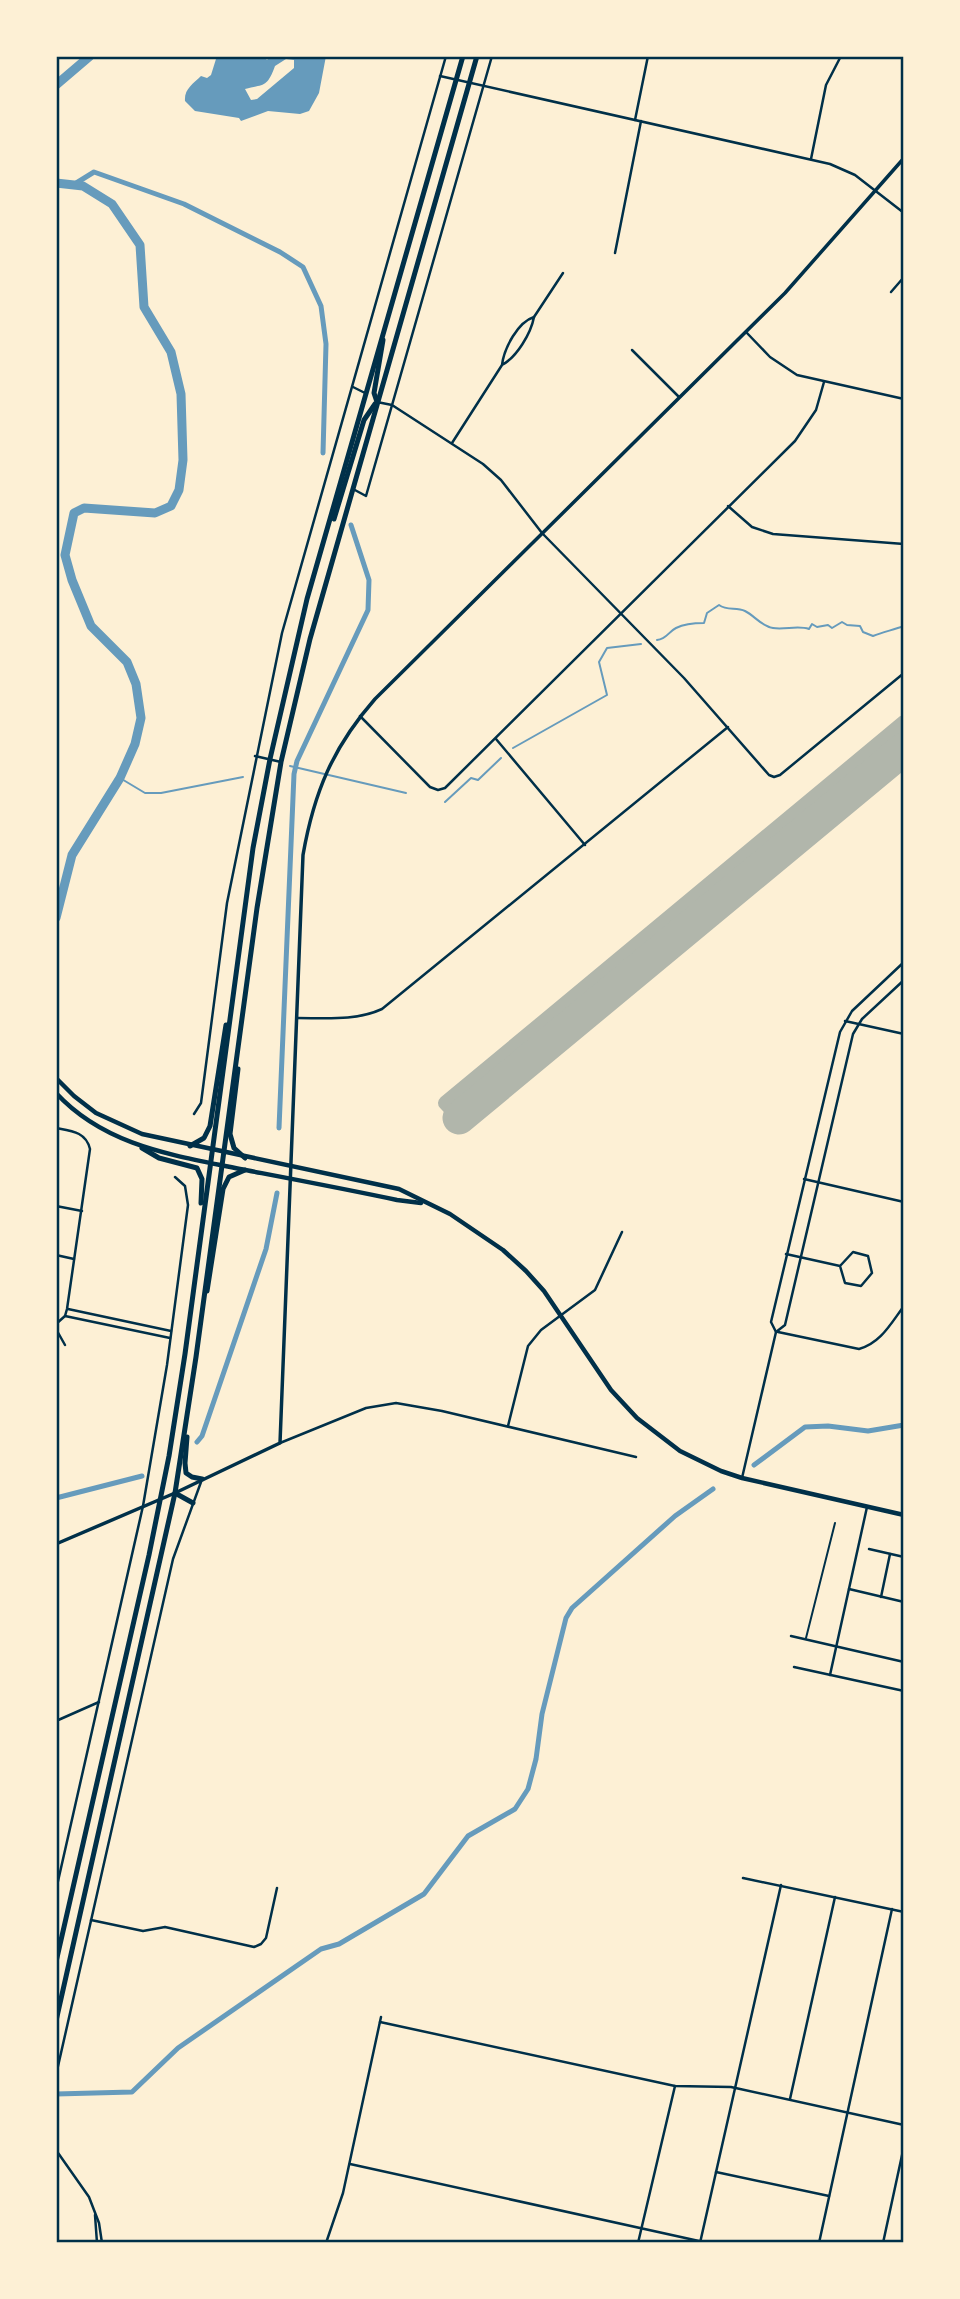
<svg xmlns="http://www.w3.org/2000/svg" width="960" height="2299" font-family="Rubik,sans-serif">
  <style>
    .water { fill: #669bbc; fill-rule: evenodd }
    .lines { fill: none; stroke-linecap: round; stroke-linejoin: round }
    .stream { stroke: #669bbc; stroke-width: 2 }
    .canal { stroke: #669bbc; stroke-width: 5 }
    .river { stroke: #669bbc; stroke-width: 9 }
    .taxiway { stroke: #b1b6ab; stroke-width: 14 }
    .runway { stroke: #b1b6ab; stroke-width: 33 }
    .service { stroke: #003049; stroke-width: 2 }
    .minor { stroke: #003049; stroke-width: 2.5 }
    .tertiary { stroke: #003049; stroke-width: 3.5 }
    .secondary { stroke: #003049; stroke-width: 4.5 }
    .trunk { stroke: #003049; stroke-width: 5 }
    .neatline { fill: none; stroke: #003049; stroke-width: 2.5 }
  </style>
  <rect width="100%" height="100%" fill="#fdf0d5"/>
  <!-- water -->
  <path class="water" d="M219,56H264L267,60L270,56H326L319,93L309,111L300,114L268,111L241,121L239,118L195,111L185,101C184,89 193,84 201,76L207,78L211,75L216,59ZM286,59L294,60V68L257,99L251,100L245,89C264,84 267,88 275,66Z"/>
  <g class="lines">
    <!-- stream -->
    <g class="stream">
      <path d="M657,640C667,639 668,632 676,628C684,624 695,623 704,623L707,613L719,605C727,611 736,607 745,611C755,616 761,626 773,628C785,630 798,625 809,629L812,624L817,627L828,625L832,628L842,622L847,625L860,626L863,632L873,636C883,632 893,630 904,626"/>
      <polyline points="513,748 607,695 599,662 607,648 641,644"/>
      <polyline points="290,766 406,793"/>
      <polyline points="120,778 145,793 161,793 243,777"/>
      <polyline points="445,802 471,778 478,780 501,758"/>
    </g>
    <!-- canal -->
    <g class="canal">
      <polyline points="73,185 94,172 184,204 280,252 303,267 321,306 326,344 323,453"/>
      <polyline points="279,1128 294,774 297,761 368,610 369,580 351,525"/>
      <polyline points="197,1442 202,1436 266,1249 277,1193"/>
      <polyline points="754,1465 805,1427 828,1426 868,1431 904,1425"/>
      <polyline points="56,1498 142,1476"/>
      <polyline points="56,2094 132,2092 178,2048 321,1949 339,1944 424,1894 468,1836 515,1809 528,1789 536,1759 542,1714 566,1618 572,1608 675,1516 713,1489"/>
    </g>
    <!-- river -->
    <g class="river">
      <polyline points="56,85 90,56"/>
      <polyline points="56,183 83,186 112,204 140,245 144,307 171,352 181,394 183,460 179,490 171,506 155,513 84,508 74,513 65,555 72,580 91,626 127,662 136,684 141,718 135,744 120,778 72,855 56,918"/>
    </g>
    <!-- taxiway -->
    <polyline class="taxiway" points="459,1118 445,1103 904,722"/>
    <!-- runway -->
    <polyline class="runway" points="459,1118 904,749"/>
    <!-- service -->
    <polyline class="service" points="806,1638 835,1523"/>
    <!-- minor -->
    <g class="minor">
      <polyline points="440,76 830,164 855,175 904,213"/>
      <polyline points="635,120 648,56"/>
      <polyline points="811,159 826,85 841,56"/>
      <polyline points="615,253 641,121"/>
      <polyline points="891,292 904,277"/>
      <polyline points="534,317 563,273"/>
      <polyline points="746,332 770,357 797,375 904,399"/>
      <polyline points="632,350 679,397"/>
      <polyline points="353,387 365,393"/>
      <polyline points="377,402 392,405 483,464 501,480 542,533 684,678 769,775 774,777 780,775 904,673"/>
      <path d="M452,443L502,365C504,348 518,322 534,317C531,333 517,357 502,365"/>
      <polyline points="353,489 366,496 492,56"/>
      <polyline points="728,506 752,527 773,534 904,544"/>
      <polyline points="360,716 430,787 438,790 445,788 795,441 816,410 824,382"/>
      <polyline points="496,739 585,845"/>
      <polyline points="255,756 281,762"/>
      <path d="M297,1018C326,1018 356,1021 382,1009L728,727"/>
      <polyline points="845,1021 904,1034"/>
      <polyline points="194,1114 201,1103 227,903 282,633 446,56"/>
      <path d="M56,1128C72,1131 86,1132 90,1149L67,1309L65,1316L56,1324"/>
      <polyline points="804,1179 904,1202"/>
      <polyline points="56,1206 82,1211"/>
      <polyline points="786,1254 840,1266 845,1283 861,1286 872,1273 868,1256 853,1252 840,1266"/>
      <polyline points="56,1255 74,1259"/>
      <polyline points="68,1309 171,1331"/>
      <polyline points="65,1316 170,1338"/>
      <polyline points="56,1329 65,1345"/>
      <polyline points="776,1332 771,1322 840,1032 852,1011 904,962"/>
      <path d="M778,1332L859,1349C881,1343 891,1323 904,1306"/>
      <polyline points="508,1426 528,1346 541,1330 595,1290 622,1232"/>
      <polyline points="280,1443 366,1408 396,1403 442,1411 636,1457"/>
      <polyline points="742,1478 776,1332 785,1325 853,1034 862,1019 904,980"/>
      <polyline points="869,1549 904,1557"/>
      <polyline points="849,1589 904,1602"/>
      <polyline points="881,1597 890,1554"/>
      <polyline points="791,1636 904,1662"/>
      <polyline points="794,1667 904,1691"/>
      <polyline points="830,1675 867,1507"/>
      <polyline points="56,1721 99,1702"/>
      <polyline points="743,1878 904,1912"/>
      <polyline points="56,1890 143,1506 167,1365 188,1205 185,1186 175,1177"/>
      <polyline points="91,1920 143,1931 165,1927 254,1947 261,1944 266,1938 277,1888"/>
      <polyline points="380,2022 675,2086 731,2087 904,2125"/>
      <polyline points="56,2075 173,1559 201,1482"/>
      <polyline points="790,2099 835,1897"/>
      <polyline points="56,2150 89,2197 99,2223 102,2243"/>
      <polyline points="350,2164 708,2243"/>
      <polyline points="716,2172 829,2196"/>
      <polyline points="95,2215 97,2243"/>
      <polyline points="326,2243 343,2193 381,2017"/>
      <polyline points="638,2243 675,2086"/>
      <polyline points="700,2243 781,1885"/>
      <polyline points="819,2243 892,1909"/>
      <polyline points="883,2243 904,2146"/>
    </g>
    <!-- tertiary -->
    <path class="tertiary" d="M56,1544L175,1493L280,1443L303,855C314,792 333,747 375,699L785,293L904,158"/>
    <!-- secondary -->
    <g class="secondary">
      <polyline points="56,1078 74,1096 96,1113 142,1134 399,1189 450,1214 503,1250 526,1271 544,1291 611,1390 637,1418 680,1451 721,1471 742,1478 904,1515"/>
      <path d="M56,1093C105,1146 173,1155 240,1169C292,1179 345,1189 397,1200L421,1203"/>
    </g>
    <!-- trunk -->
    <g class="trunk">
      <polyline points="377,402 374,393 383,340"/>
      <polyline points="334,519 364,420 375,404"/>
      <polyline points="238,1069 230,1134 234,1148 245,1158"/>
      <polyline points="190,1146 204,1138 210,1126 226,1025"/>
      <polyline points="142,1148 159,1158 197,1168 202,1179 201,1203"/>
      <polyline points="207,1291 223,1189 229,1177 245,1170"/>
      <polyline points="187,1437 185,1463 186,1473 192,1477 202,1479"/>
      <polyline points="175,1493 193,1503"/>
      <polyline points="56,1962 149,1555 169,1456 185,1354 253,848 270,759 307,599 463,56"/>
      <polyline points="56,2021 175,1493 196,1357 257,908 281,762 310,639 477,56"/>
    </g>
  </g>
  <!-- border -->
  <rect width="960" height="2299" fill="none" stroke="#fdf0d5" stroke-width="116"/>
  <rect x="58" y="58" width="844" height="2183" class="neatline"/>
</svg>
